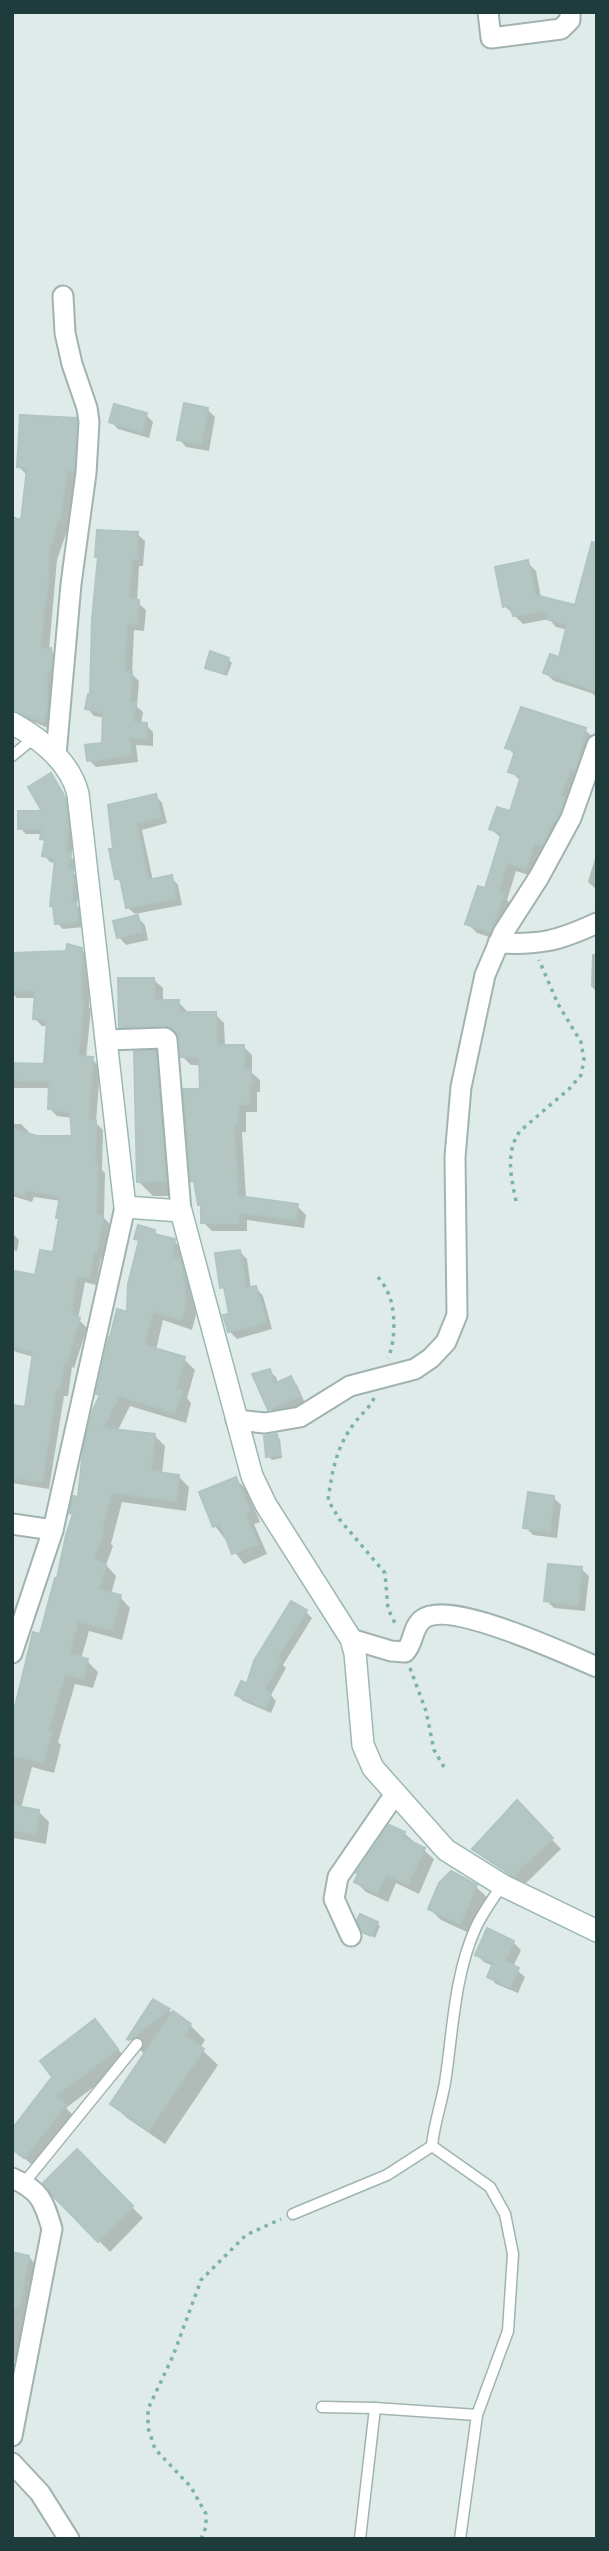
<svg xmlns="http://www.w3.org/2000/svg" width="609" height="2551" font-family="Rubik,sans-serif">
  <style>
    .shadow { fill: #0003 }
    .building { fill: #b3c6c2; stroke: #b0c5c1; stroke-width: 2 }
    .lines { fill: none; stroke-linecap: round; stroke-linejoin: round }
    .lane-casing { stroke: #a1b3b1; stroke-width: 13 }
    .street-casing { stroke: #a1b3b1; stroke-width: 23 }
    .secondary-casing { stroke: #9cb8b4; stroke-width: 24 }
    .path { stroke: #7cb2ad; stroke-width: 3.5; stroke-dasharray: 3.5 5; stroke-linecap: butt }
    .lane { stroke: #fff; stroke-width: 10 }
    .street { stroke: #fff; stroke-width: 19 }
    .secondary { stroke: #fff; stroke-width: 21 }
  </style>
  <rect width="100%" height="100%" fill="#deebe8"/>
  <!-- shadow -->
  <g class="shadow">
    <polygon points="207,409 215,417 209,451 186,447 179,439"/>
    <polygon points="146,415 153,422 149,438 118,429 111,422"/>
    <polygon points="75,420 84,429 82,478 75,478 68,528 57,560 49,650 59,658 51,729 24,718 12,708 12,683 14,684 12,519 22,522 28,476 19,467"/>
    <polygon points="137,534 145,541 143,566 139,566 137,602 146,610 144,631 134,630 132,674 139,681 137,707 143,712 141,724 146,725 153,732 153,746 136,745 138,762 96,767 89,760 104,745 105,718 94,716 87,708 91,697 100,559 97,556"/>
    <polygon points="597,555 597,697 591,693 554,681 545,673 560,659 568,630 556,627 549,619 523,624 505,606 527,562 536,571 541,598 576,607"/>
    <polygon points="228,659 232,663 227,676 207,667"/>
    <polygon points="585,730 595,739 535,877 516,871 507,900 512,905 499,940 477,933 467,923 486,890 501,838 491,829 511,813 521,781 510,771 515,755 507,747"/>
    <polygon points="51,775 71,805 74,836 71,857 76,862 74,873 79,878 80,883 77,906 82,910 84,927 63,929 57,923 56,863 50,862 44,855 47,843 42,839 43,834 26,834 20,828 45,812"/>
    <polygon points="155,795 162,803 167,823 142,830 153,881 171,877 178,885 182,905 135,914 127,907 123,884 116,878 115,850"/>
    <polygon points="597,851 597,890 588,882"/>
    <polygon points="137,917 145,925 148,940 126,945 119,937"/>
    <polygon points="81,949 90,957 89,1007 91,1009 86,1059 92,1059 100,1067 96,1123 103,1130 102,1170 105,1173 104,1218 111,1225 105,1259 101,1258 96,1285 85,1282 78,1319 87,1328 74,1368 72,1367 68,1396 64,1396 49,1489 12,1483 12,1406 26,1409 34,1357 16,1352 12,1348 12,1327 37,1277 54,1254 61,1220 58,1217 61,1201 34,1197 32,1202 12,1196 12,1124 21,1124 29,1132 29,1136 74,1138 73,1118 57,1116 49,1108 51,1088 12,1088 12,1065 46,1065 48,1026 42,1026 34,1018 36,998 17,998 12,993 12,955 67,953"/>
    <polygon points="592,954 597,954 597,992 591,986"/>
    <polygon points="154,980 163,988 163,1002 178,1002 187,1011 187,1014 215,1014 224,1023 225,1047 243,1046 252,1055 252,1073 260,1080 260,1092 257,1092 257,1112 246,1112 246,1132 242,1132 246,1199 297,1206 306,1215 304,1228 247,1220 247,1231 212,1231 203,1222 203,1208 199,1204 196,1184 193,1180 201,1091 201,1065 191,1065 182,1056 179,1035 129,1035 120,1027"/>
    <polygon points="155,1052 170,1067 180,1196 153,1196 138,1181"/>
    <polygon points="154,1231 161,1238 174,1241 185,1252 183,1263 191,1272 196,1315 192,1330 163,1320 156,1350 184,1359 195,1370 187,1398 191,1403 186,1423 130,1406 117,1432 154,1435 165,1446 162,1474 178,1476 189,1487 186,1511 122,1502 111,1544 113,1546 106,1565 116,1576 111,1595 120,1597 130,1608 122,1640 89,1631 81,1659 87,1661 98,1672 93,1688 75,1684 58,1742 61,1745 54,1773 32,1767 21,1808 38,1811 49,1822 46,1844 13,1838 12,1842 12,1725 58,1580 75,1516 71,1513 80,1499 101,1397 98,1394 129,1314 140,1242 136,1238"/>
    <polygon points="12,1233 19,1240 17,1251 12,1250"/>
    <polygon points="240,1252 247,1259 251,1289 256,1288 263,1296 272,1329 237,1339 229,1331 231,1315 226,1291 222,1287"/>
    <polygon points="269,1371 276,1377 278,1384 290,1379 297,1385 305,1403 277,1416 270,1409"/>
    <polygon points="276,1436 280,1439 282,1458 272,1460 268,1456"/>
    <polygon points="236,1479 246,1489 260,1522 254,1524 267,1554 244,1564 215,1526 201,1493"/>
    <polygon points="554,1498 561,1505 557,1538 533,1535 525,1527"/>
    <polygon points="581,1569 589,1576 585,1611 554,1608 546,1600"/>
    <polygon points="306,1612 312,1618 283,1665 286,1668 271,1695 276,1701 271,1713 243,1701 237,1695 248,1686"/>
    <polygon points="517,1803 561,1849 524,1885 484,1858 474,1849"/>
    <polygon points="404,1833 434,1859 419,1894 396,1883 388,1902 366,1892 356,1882"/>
    <polygon points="451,1873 476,1887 488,1898 471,1934 441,1920 430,1909"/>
    <polygon points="377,1923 380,1926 375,1938 364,1931"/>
    <polygon points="513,1942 521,1950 513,1967 525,1977 518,1993 496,1984 489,1976 493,1966 484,1962 477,1955"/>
    <polygon points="154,2001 190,2025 205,2040 200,2048 218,2065 165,2144 127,2118 112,2103 145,2055 130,2039"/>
    <polygon points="95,2021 128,2061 66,2108 76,2118 36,2168 12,2148 55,2077"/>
    <polygon points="77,2152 143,2218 110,2252 55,2196"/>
    <polygon points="12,2254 29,2257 40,2269 22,2362 12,2360"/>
  </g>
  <!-- building -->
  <g class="building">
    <polygon points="184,403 208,408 201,444 177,440"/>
    <polygon points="114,404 147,413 142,432 109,422"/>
    <polygon points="20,415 76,418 77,423 74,471 67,470 60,520 58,520 49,551 48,586 42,618 44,618 40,649 51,648 52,658 51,670 47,670 47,707 43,722 14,710 12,517 21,520 27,468 17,467"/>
    <polygon points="97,530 138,532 137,559 132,559 129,599 139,600 137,624 127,623 124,671 132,672 130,702 136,703 133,722 147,723 146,739 129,738 132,755 87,761 85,745 102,743 103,712 85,709 88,694 90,694 92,619 98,557 95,557"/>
    <polygon points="592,542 597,543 597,691 543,673 550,654 559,657 567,624 546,619 548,610 513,616 510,605 503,607 495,567 528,560 535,595 575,605"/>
    <polygon points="210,651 229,658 224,674 205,668"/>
    <polygon points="521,707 586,728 575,771 570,769 561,796 565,798 560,813 556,820 554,819 542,846 534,843 526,869 507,863 498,892 504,894 490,932 465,924 478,886 485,888 502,833 489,829 497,807 510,811 521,776 508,772 515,751 505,748"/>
    <polygon points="51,773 65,797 68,829 65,853 71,854 68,869 73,870 72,903 76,902 78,922 55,924 53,907 50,906 55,859 42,856 45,840 40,839 42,828 18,829 18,811 42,811 28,787"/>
    <polygon points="156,794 161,817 136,823 148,880 172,875 176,898 126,908 120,878 115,879 109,849 113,849 108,805"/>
    <polygon points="138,915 142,932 117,938 113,921"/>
    <polygon points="67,944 82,948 81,1000 84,1000 78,1056 93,1057 88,1121 96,1121 95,1163 98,1163 96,1214 103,1215 97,1252 94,1251 89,1278 77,1275 71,1314 80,1318 67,1361 64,1361 60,1389 56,1389 42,1482 12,1478 12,1405 25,1407 33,1352 12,1346 12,1284 15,1271 35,1275 40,1250 53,1252 59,1218 56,1218 60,1196 26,1190 24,1195 12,1191 12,1129 37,1136 72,1136 70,1112 48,1109 49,1081 12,1080 12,1063 44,1064 47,1020 33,1019 35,990 12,991 12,953 66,951"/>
    <polygon points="118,978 154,978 155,1000 179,1000 179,1012 216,1012 217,1045 244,1045 244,1070 251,1070 252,1084 249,1084 249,1104 238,1104 238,1124 234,1124 238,1196 298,1204 296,1220 239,1212 238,1223 201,1223 201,1205 198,1205 194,1181 191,1181 183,1089 200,1089 199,1057 181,1057 179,1038 176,1031 169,1026 119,1027"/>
    <polygon points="134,1051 156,1051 166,1181 137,1182"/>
    <polygon points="138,1225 155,1230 154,1234 175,1239 172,1258 180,1258 181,1260 186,1304 181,1320 153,1311 144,1345 185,1357 176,1389 182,1391 175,1413 119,1396 103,1428 155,1434 151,1471 179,1475 176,1501 112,1492 101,1533 103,1533 93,1560 106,1564 99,1590 121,1595 112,1630 78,1621 69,1654 88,1659 83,1679 65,1674 48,1731 52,1732 43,1763 12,1755 12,1719 33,1632 40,1634 55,1578 57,1578 66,1535 73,1514 69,1513 73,1496 78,1497 83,1450 92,1412 100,1395 96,1394 109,1337 110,1337 117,1309 127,1312 128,1284 139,1240 134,1239"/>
    <polygon points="240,1250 246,1288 256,1286 266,1322 228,1332 223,1315 229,1314 224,1287 220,1288 215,1253"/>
    <polygon points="270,1369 274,1384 291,1376 300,1396 268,1410 252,1374"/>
    <polygon points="277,1434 280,1455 266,1457 264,1436"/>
    <polygon points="236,1477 250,1512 245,1514 258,1544 232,1554 220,1524 213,1527 199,1492"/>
    <polygon points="528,1492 554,1496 550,1532 523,1528"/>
    <polygon points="548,1564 582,1567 578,1605 544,1601"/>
    <polygon points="291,1601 307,1610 277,1658 281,1660 264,1690 271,1693 265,1708 235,1695 241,1681 247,1683 254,1661"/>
    <polygon points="517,1800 553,1838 513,1876 472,1849"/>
    <polygon points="12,1805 39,1810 36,1834 12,1830"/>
    <polygon points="389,1825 405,1832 402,1837 425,1848 408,1884 386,1874 377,1893 354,1882 358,1874 356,1873"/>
    <polygon points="451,1871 477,1885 460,1924 428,1909 439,1883"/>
    <polygon points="360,1914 378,1922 371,1936 362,1932 357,1920"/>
    <polygon points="487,1928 514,1941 505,1961 519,1968 510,1987 487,1977 493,1963 475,1955"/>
    <polygon points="153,1999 170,2009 129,2040 127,2039"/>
    <polygon points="173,2011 191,2024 184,2035 204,2049 149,2130 110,2104"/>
    <polygon points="95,2019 118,2049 55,2096 66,2105 24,2158 12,2149 12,2129 52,2077 40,2061"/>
    <polygon points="77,2149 133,2206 98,2242 54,2197 43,2183"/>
    <polygon points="12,2252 29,2256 19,2308 12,2307"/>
  </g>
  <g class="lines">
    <!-- lane casing -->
    <g class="lane-casing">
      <g id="lane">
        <polyline points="12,756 34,738"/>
        <polyline points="432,2146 490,2187 505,2214 513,2254 508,2331 477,2415 460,2539"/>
        <polyline points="24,2183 137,2044"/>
        <path d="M293,2214L387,2175L432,2146C434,2122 443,2100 446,2076C453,2027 455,1973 476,1927C483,1912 493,1899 502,1885"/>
        <polyline points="322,2407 375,2408"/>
        <polyline points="360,2539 375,2408 477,2415"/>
      </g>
    </g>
    <!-- street casing -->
    <g class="street-casing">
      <g id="street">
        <polyline points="488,12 491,38 561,29 570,20 570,12"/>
        <polyline points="56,755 71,584 86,473 89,422 87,408 72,364 65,333 63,296"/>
        <path d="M498,943C541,945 558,941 597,923"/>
        <polyline points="107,1040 165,1038 167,1040 181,1211"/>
        <polyline points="236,1420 265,1423 300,1417 350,1386 415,1369 431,1358 446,1342 457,1315 455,1157 461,1087 485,975 503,933 539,877 571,818 597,745"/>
        <polyline points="12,1524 53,1530"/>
        <path d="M351,1639L391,1651L405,1652C414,1643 412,1627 423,1619C449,1599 566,1654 597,1667"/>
        <polyline points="12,1653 53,1530 125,1207"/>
        <polyline points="351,1936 334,1899 338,1877 395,1794"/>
        <path d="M12,2178C40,2190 44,2201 52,2229L12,2436"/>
        <polyline points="12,2463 40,2493 69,2539"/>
      </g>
    </g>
    <!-- secondary casing -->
    <g class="secondary-casing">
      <path id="secondary" d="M12,723C41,739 70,761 78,794L125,1207L181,1211L252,1476L266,1505L351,1639L355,1653L363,1745L373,1768L446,1850L502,1885L597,1931"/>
    </g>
    <!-- path -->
    <g class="path">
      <path d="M516,1201C511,1177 505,1152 520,1131L569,1089L581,1075L584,1060L581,1042L558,1004L539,960"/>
      <path d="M378,1277C381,1281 385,1286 387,1291C396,1307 396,1341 388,1358"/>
      <path d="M374,1398C369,1409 360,1415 353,1425C336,1448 332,1472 328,1500L340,1520L385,1573L388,1609L397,1627"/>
      <polyline points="410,1668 426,1711 434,1750 444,1767"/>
      <polyline points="201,2539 206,2527 206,2514 191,2487 155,2449 148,2428 148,2409 173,2356 201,2280 246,2235 281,2219"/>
    </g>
    <!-- lane -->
    <use href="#lane" class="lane"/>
    <!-- street -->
    <use href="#street" class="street"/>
    <!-- secondary -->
    <use href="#secondary" class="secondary"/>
  </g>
  <!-- border -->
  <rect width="609" height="2551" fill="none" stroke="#1e3c3b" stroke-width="28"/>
</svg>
